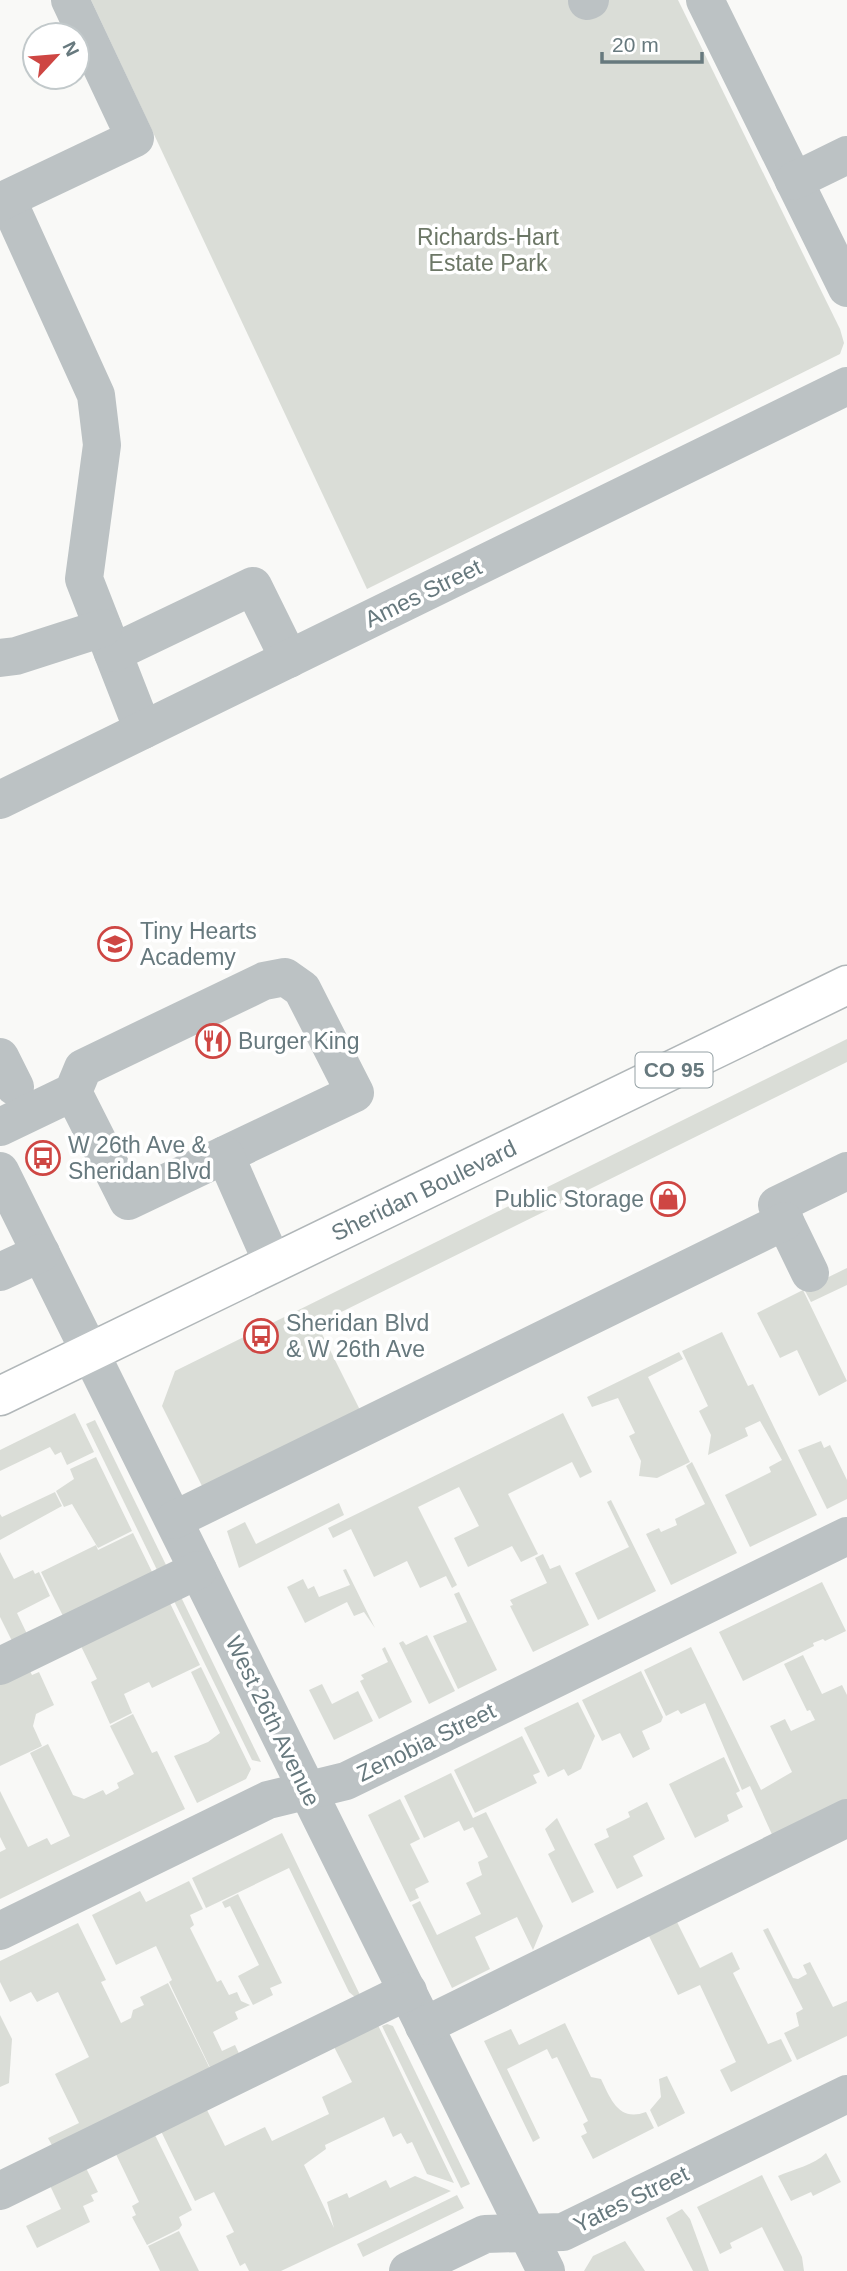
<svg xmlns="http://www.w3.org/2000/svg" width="847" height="2271" font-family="Arial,sans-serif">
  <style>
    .green { fill: #daddd7 }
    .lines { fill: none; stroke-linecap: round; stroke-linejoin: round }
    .major-casing { stroke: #b1b7b9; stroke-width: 41 }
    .minor { stroke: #bcc2c4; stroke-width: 38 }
    .major { stroke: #fff; stroke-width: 38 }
    .labels { text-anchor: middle; stroke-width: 7; stroke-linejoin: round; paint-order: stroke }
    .shield { fill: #fff; stroke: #95a1a5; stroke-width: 2 }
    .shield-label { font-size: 21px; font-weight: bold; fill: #67797e }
    .park-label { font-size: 23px; fill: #6c7766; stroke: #fff }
    .street-label { font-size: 23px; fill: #67797e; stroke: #fff }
    .poi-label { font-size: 23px; fill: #67797e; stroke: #fff; text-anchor: start }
  </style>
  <rect width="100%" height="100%" fill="#f9f9f7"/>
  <!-- green -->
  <g class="green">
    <polygon points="91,0 678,0 840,329 844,343 840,354 367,589"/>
    <polygon points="847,1039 847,1062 317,1324 361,1412 204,1490 162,1406 175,1371"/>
    <polygon points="847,1268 847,1285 811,1302 804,1289"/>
    <polygon points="803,1290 847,1381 819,1396 797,1350 780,1358 757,1313"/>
    <polygon points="722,1332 748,1386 753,1384 817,1515 750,1547 725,1495 771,1472 769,1467 782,1460 760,1421 745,1428 748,1436 708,1455 711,1435 699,1411 708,1406 682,1351"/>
    <polygon points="679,1352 683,1359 648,1377 690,1462 657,1478 639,1476 641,1461 629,1436 635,1433 618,1398 592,1407 587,1397"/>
    <polygon points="75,1413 94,1452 67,1465 61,1452 55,1455 50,1447 0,1471 0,1450"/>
    <polygon points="563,1413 592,1472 580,1478 572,1462 508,1494 538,1554 521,1562 512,1546 468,1567 454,1538 479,1526 459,1487 418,1507 457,1585 452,1588 446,1576 420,1588 407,1561 374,1577 351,1529 333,1538 328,1528"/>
    <polygon points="95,1420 168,1569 159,1574 86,1424"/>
    <polygon points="821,1441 824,1448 830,1445 847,1480 847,1499 827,1509 798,1450"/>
    <polygon points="96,1457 132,1531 98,1548 72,1504 64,1507 56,1491 74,1479 70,1469"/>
    <polygon points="692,1462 737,1553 671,1585 646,1534 659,1528 661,1532 677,1525 675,1519 705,1504 686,1466"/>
    <polygon points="55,1492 62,1506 0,1540 0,1514 2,1517"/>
    <polygon points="611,1500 656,1591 598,1620 575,1573 629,1547 607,1502"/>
    <polygon points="339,1503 344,1515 239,1568 227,1531 245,1522 256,1544"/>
    <polygon points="133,1533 154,1576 65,1620 41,1572 96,1545 98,1550"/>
    <polygon points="0,1552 14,1579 33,1570 35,1574 39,1572 50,1596 17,1613 27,1634 12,1641 0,1617"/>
    <polygon points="543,1554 550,1569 560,1565 589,1625 533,1652 510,1606 513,1605 510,1600 547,1583 535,1558"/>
    <polygon points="346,1569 375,1628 364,1612 354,1616 347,1602 305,1623 287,1587 303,1579 308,1589 314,1586 319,1597 350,1585 343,1570"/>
    <polygon points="822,1582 846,1631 825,1641 823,1639 813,1643 814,1646 743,1681 719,1632"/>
    <polygon points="459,1592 497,1670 458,1689 433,1636 467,1622 454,1594"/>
    <polygon points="167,1597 200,1665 152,1688 149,1682 124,1694 132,1713 110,1724 91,1682 97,1679 78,1640"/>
    <polygon points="181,1597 261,1762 252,1760 174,1601"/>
    <polygon points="427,1635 455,1691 429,1704 399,1643 403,1641 406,1645"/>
    <polygon points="385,1647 412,1702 379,1719 360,1681 364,1679 361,1675 388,1662 382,1649"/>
    <polygon points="691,1647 761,1790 792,1772 770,1726 785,1719 791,1731 815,1720 810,1710 807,1711 784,1664 803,1655 822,1694 842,1685 847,1695 847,1806 775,1841 750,1786 742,1790 705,1703 681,1714 678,1710 666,1716 644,1670"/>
    <polygon points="26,1663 32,1675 39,1672 54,1705 36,1714 33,1726 42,1746 0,1766 0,1676"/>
    <polygon points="201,1667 251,1769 246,1779 197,1803 174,1756 208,1742 220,1733 191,1672"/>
    <polygon points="641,1671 663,1717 661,1722 642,1731 650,1749 633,1758 620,1733 602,1741 582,1700"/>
    <polygon points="322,1684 332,1704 358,1691 373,1721 334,1740 309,1690"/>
    <polygon points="578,1702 595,1736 581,1769 568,1776 564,1769 548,1777 524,1728"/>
    <polygon points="133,1714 152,1753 157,1751 185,1809 0,1899 0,1852 6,1849 0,1837 0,1791 28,1847 47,1838 51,1845 70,1836 30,1753 48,1744 73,1795 84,1799 103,1790 106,1795 119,1788 117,1783 134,1774 110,1726"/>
    <polygon points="522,1736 540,1772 533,1775 537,1783 475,1813 454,1770"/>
    <polygon points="724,1757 740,1791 736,1793 743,1807 727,1815 729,1821 695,1838 669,1784"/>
    <polygon points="451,1773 473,1818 486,1812 543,1926 533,1950 517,1917 475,1937 490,1969 452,1988 412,1905 420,1901 437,1935 481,1914 466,1883 482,1875 478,1862 488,1857 473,1827 464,1831 459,1821 424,1838 404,1796"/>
    <polygon points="400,1799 420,1839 410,1844 429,1882 415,1889 419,1898 410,1902 368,1815"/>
    <polygon points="647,1802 665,1839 633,1856 643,1876 617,1889 594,1844 609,1837 606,1829 630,1817 628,1812"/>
    <polygon points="557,1818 594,1892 572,1903 548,1854 555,1850 545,1829"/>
    <polygon points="282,1833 360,1995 355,1997 349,1992 289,1868 206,1908 192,1878"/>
    <polygon points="189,1881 203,1909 190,1915 194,1925 190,1928 217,1982 221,1980 229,1995 237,1992 241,2001 250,2005 235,2012 238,2019 213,2032 222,2051 235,2045 244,2064 215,2078 169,1982 172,1980 156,1946 116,1965 92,1915 140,1891 146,1902"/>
    <polygon points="238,1894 282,1983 270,1988 273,1995 253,2005 238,1976 259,1965 230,1906 225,1908 222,1902"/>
    <polygon points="675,1918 700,1968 732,1952 740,1969 733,1973 768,2044 781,2039 792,2061 731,2092 720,2070 736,2062 700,1985 678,1995 647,1932"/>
    <polygon points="78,1923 106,1980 101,1982 121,2023 131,2018 133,2010 144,2005 140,1997 168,1983 215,2079 58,2156 48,2138 79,2123 55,2074 89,2057 58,1992 37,2002 31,1992 10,2002 0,1982 0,1961"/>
    <polygon points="768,1928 793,1978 798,1979 807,1974 803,1965 810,1962 833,2007 847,2001 847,2036 797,2060 784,2033 799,2026 796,2013 803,2009 763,1930"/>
    <polygon points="0,2015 12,2039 9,2083 0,2087"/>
    <polygon points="376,2021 454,2183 427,2174 412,2142 407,2144 401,2133 393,2137 384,2117 325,2145 326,2149 304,2165 334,2228 327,2202 347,2193 349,2198 386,2180 390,2188 415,2176 451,2191 281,2271 249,2271 245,2263 240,2266 226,2236 234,2232 214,2192 195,2201 159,2127 205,2106 225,2146 265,2127 272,2141 329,2114 322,2097 352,2082 332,2043"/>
    <path d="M565,2023L591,2077L601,2079C611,2100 619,2122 646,2112L654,2128L593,2159L581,2136L587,2133L583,2124L588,2121L557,2057L552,2059L547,2049L507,2069L540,2138L533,2142L484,2041L511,2029L519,2045Z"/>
    <polygon points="387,2024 393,2026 470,2184 461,2188 382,2026"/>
    <polygon points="667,2076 685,2113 658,2127 650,2110 661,2097 659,2079"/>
    <polygon points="152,2129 192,2210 179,2217 182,2225 179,2229 147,2245 132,2217 136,2215 132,2206 139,2202 113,2148"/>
    <path d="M826,2153L841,2182L813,2196L811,2192L791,2201L778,2176C794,2169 814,2165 826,2153Z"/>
    <polygon points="82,2160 98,2192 91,2195 94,2201 83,2206 90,2222 37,2248 26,2226 61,2209 46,2177"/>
    <polygon points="762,2175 802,2257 804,2271 784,2271 762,2227 730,2243 732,2248 720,2254 697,2207"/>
    <polygon points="457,2195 464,2208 363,2257 357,2244"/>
    <polygon points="682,2209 690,2219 709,2271 693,2271 666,2218"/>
    <polygon points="179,2231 199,2271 160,2271 148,2246"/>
    <polygon points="625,2241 645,2271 584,2271 593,2256"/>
  </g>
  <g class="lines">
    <!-- major casing -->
    <g class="major-casing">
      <g id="major">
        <path id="s1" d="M0,1396L847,985"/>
      </g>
    </g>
    <!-- minor -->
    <g class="minor">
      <polyline points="705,0 847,288"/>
      <polyline points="587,1 590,0"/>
      <polyline points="794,181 847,155"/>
      <polyline points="7,199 96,395 102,445 84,579 143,730"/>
      <polyline points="0,202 135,138 70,0"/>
      <polyline points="113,653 253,586 289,659"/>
      <polyline points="0,658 16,656 103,628"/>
      <polyline points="0,800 847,386"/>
      <polyline points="0,1057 15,1087"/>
      <polyline points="0,1127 73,1092 83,1068 264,981 285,977 302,989 355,1093 128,1201 73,1092"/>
      <polyline points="225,1155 273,1264"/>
      <polyline points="0,1171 546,2271"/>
      <polyline points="0,1272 41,1253"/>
      <polyline points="810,1273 777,1205 847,1171"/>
      <polyline points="174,1520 785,1221"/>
      <polyline points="0,1666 198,1570"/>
      <polyline points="0,1931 268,1800 346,1781 847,1536"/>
      <polyline points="424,2026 847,1818"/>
      <polyline points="0,2191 408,1991"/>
      <polyline points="408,2271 485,2234 563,2232 847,2094"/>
    </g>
    <!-- major -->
    <use href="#major" class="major"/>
  </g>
  <!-- icons -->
  <defs>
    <g id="school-ring" transform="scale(1.75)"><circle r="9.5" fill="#fff" stroke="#ce4643" stroke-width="1.5"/><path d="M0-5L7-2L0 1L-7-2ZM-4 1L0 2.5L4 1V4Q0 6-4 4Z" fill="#ce4643"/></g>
    <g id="restaurant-ring" transform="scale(1.75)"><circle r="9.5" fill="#fff" stroke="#ce4643" stroke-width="1.5"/><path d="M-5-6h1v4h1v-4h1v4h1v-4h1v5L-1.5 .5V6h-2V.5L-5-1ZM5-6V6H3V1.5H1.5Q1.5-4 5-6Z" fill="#ce4643"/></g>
    <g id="bus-ring" transform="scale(1.75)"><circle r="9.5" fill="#fff" stroke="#ce4643" stroke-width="1.5"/><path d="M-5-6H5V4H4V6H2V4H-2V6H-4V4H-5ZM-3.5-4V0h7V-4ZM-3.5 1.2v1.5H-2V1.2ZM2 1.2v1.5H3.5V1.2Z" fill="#ce4643"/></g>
    <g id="shop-ring" transform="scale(1.75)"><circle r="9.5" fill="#fff" stroke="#ce4643" stroke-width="1.5"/><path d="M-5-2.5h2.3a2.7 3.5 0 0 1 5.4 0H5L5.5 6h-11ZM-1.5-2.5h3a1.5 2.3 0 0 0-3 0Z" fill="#ce4643"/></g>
  </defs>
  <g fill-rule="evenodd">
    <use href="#school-ring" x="115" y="944"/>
    <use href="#restaurant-ring" x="213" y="1041"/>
    <use href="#bus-ring" x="43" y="1158"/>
    <use href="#shop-ring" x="668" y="1199"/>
    <use href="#bus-ring" x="261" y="1336"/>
  </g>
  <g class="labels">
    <!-- shield labels -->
    <rect class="shield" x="635.5" y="1052.5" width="77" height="35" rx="5"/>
    <g class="shield-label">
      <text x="674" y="1077">CO 95</text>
    </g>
    <!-- park labels -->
    <g class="park-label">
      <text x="488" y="245">Richards-Hart<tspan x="488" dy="26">Estate Park</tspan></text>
    </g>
    <!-- street labels -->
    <g class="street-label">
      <text transform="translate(423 593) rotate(-26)" y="8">Ames Street</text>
      <text dy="8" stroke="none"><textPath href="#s1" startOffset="471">Sheridan Boulevard</textPath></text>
      <text transform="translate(273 1721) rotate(64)" y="8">West 26th Avenue</text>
      <text transform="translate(426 1742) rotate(-26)" y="8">Zenobia Street</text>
      <text transform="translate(631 2199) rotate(-26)" y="8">Yates Street</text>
    </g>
    <!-- poi labels -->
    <g class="poi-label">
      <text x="140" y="939">Tiny Hearts<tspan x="140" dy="26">Academy</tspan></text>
      <text x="238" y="1049">Burger King</text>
      <text x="68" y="1153">W 26th Ave &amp;<tspan x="68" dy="26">Sheridan Blvd</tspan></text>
      <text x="644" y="1207" text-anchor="end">Public Storage</text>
      <text x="286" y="1331">Sheridan Blvd<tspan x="286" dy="26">&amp; W 26th Ave</tspan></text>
    </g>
  </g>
  <!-- north arrow -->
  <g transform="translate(56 56) rotate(64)"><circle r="33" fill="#ffffff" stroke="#c2c9cb" stroke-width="2"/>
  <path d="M0-5L12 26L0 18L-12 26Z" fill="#ce4643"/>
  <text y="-10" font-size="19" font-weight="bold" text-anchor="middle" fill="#67797e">N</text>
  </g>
  <!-- scale -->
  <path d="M602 52v10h100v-10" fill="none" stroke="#67797e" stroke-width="3.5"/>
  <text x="612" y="52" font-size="21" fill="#67797e" stroke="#ffffff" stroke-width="5" paint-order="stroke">20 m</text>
</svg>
